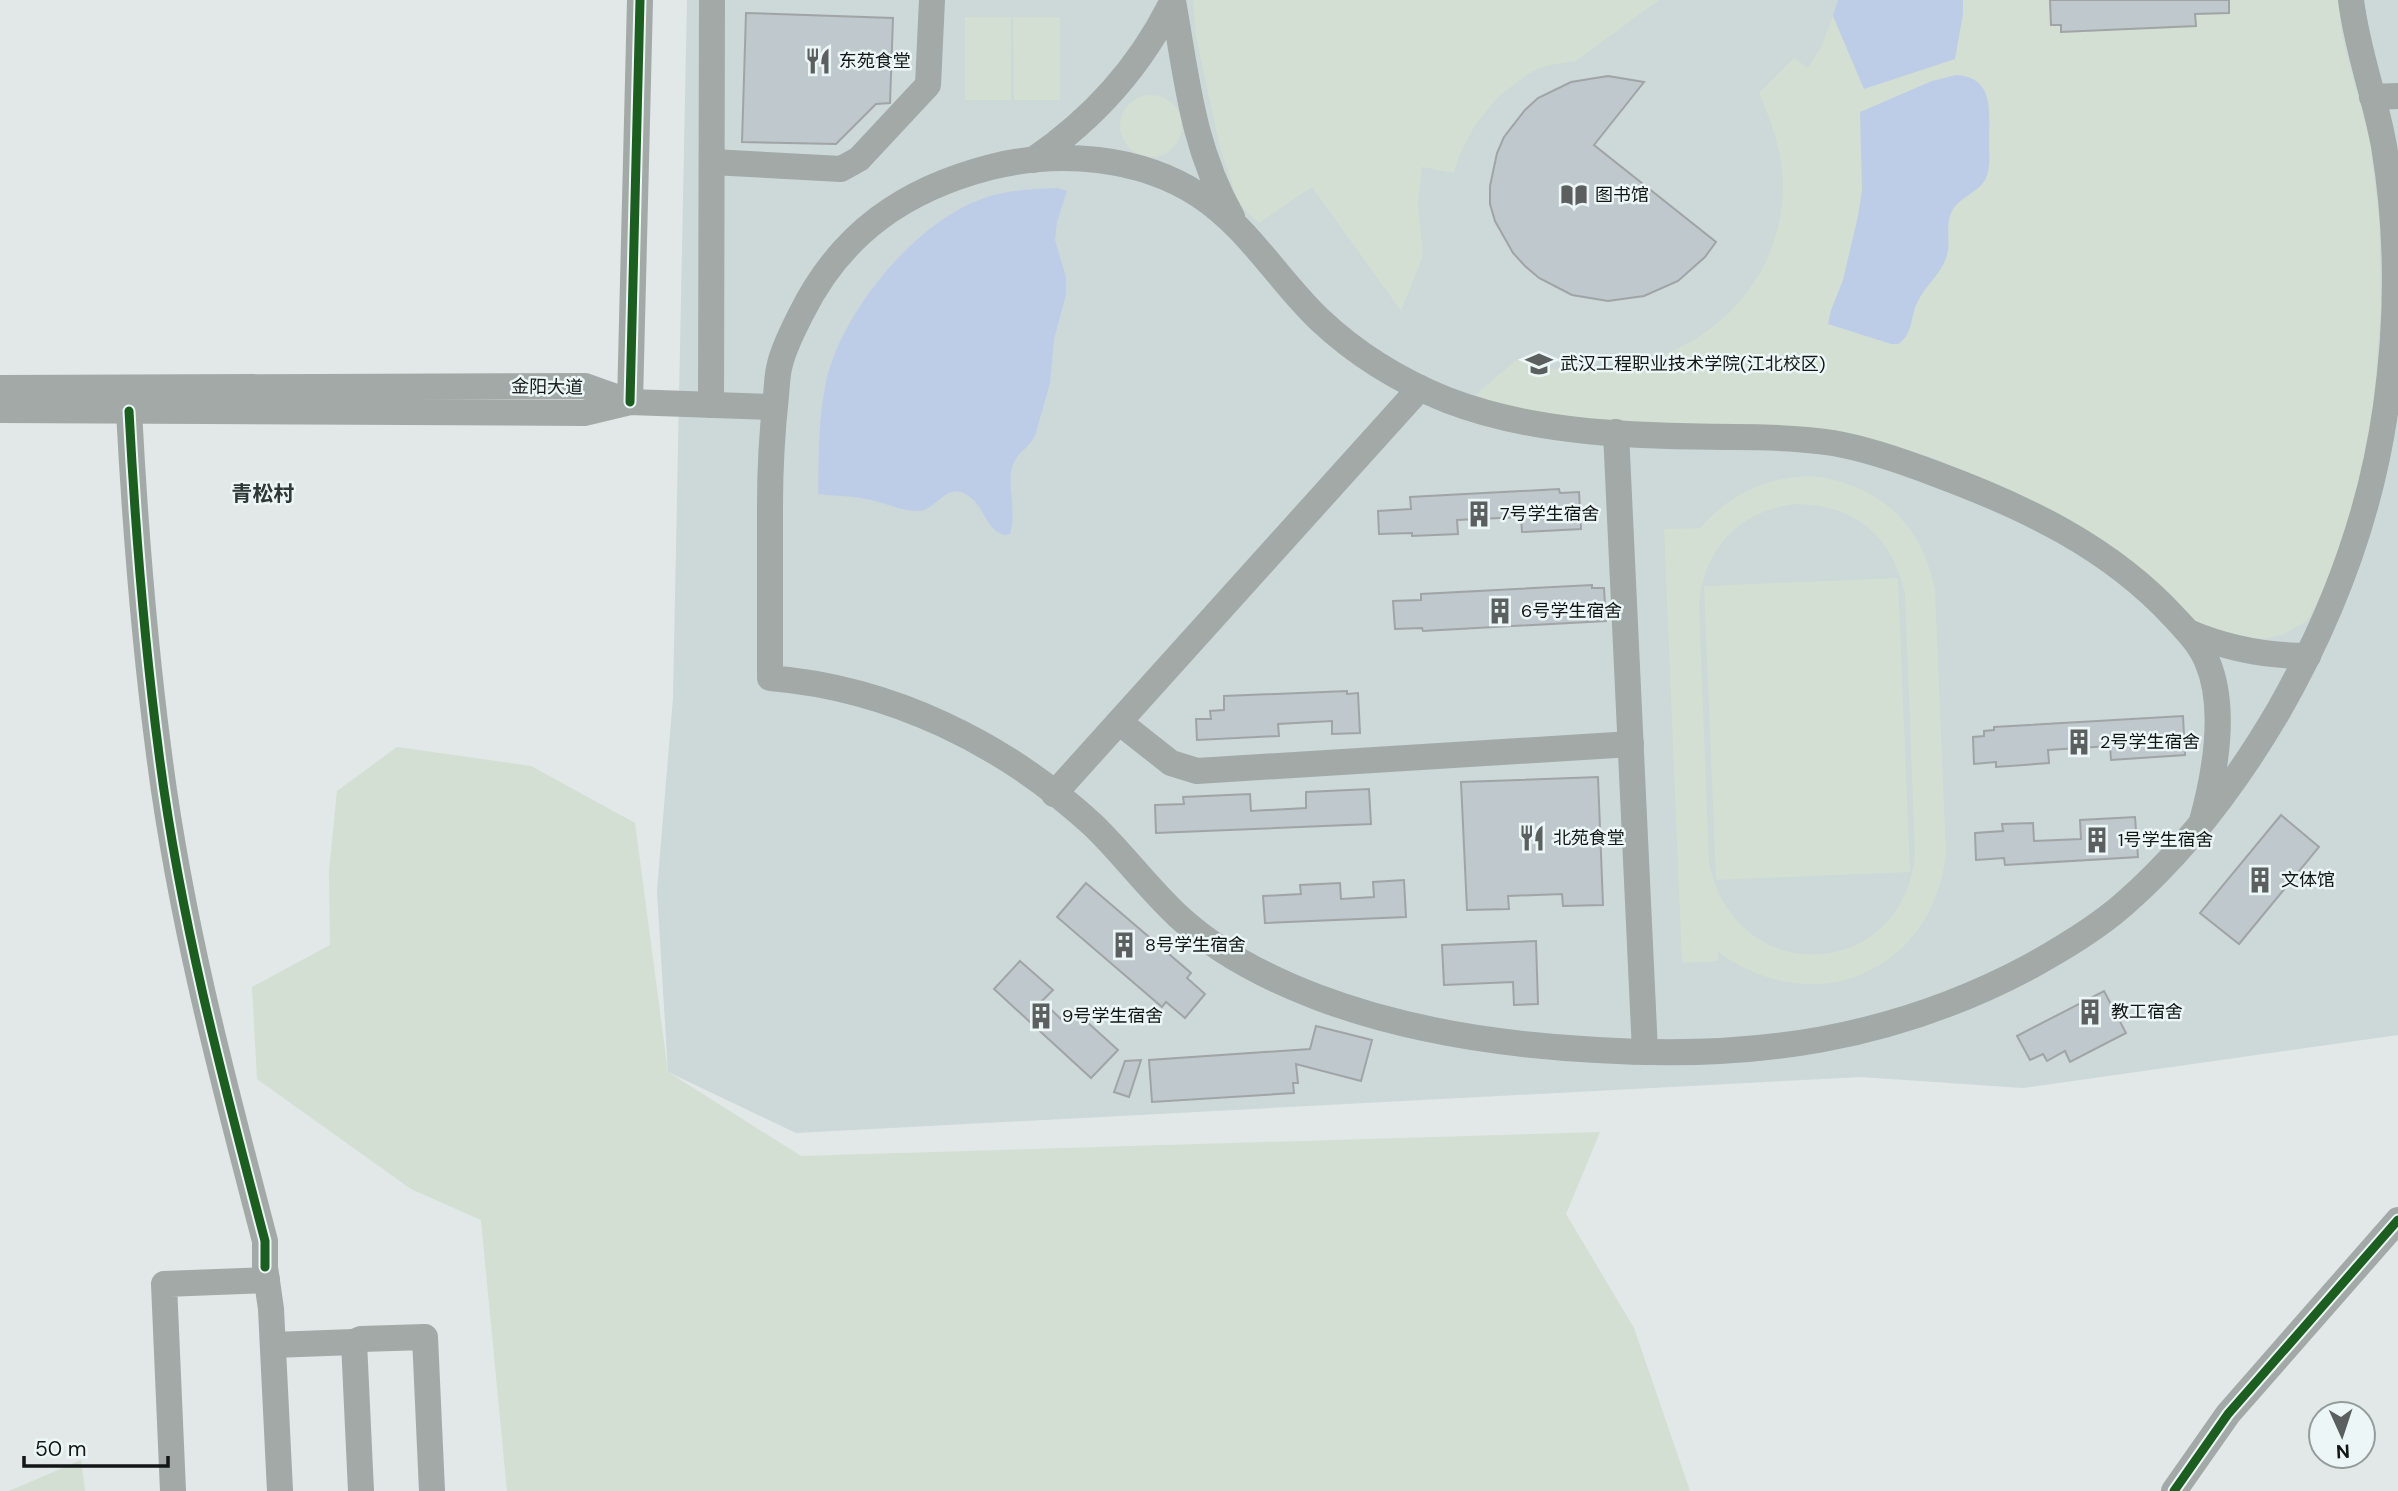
<svg xmlns="http://www.w3.org/2000/svg" width="2398" height="1491" font-family="'DM Sans','Noto Sans SC',sans-serif">
  <style>
    .built { fill: #cdd8d9 }
    .green { fill: #d2dfd2; fill-rule: evenodd }
    .water { fill: #becde7 }
    .building { fill: #bec8cd; stroke: #a1a4a5; stroke-width: 2 }
    .lines { fill: none; stroke-linecap: round; stroke-linejoin: round }
    .minor { stroke: #a2a9a6; stroke-width: 26 }
    .cycleway-casing { stroke: #edf6f6; stroke-width: 13 }
    .cycleway { stroke: #1b5e20; stroke-width: 9 }
    .labels { text-anchor: middle; stroke-width: 5; stroke-linejoin: round; paint-order: stroke }
    .poi-label { font-size: 18px; fill: #131616; stroke: #edf6f6; text-anchor: start }
    .street-label { font-size: 18px; fill: #131616; stroke: #edf6f6 }
    .quarter-label { font-size: 21px; font-weight: bold; fill: #303737; stroke: #edf6f6 }
  </style>
  <rect width="100%" height="100%" fill="#e2e7e7"/>
  <!-- built -->
  <polygon class="built" points="687,0 2398,0 2398,1035 2023,1088 1861,1077 796,1133 668,1072 657,891 673,698"/>
  <!-- green -->
  <g class="green">
    <polygon points="1193,0 1659,0 1576,61 1545,66 1528,74 1498,97 1475,125 1459,156 1454,173 1422,167 1418,204 1423,256 1401,311 1312,187 1259,223 1239,204 1220,148 1196,37"/>
    <path d="M1963,0H2048L2196,25L2195,14L2227,13V0H2338L2342,36L2370,142L2379,217L2381,305L2374,402L2356,494L2326,586L2307,621L2282,635L2268,638L2252,639L2205,630L1997,485L1933,458L1869,439L1616,425L1507,406L1475,395L1516,360C1528,363 1540,368 1552,369C1636,378 1719,345 1761,271C1776,243 1784,211 1783,179C1781,148 1771,121 1759,93L1794,58L1808,68L1822,45L1833,16L1865,88L1963,14Z"/>
    <rect x="965" y="17" width="46" height="83"/>
    <polygon points="1013,17 1060,17 1060,100 1014,100"/>
    <circle cx="1151" cy="126" r="31"/>
    <path d="M1809,476C1877,482 1921,522 1935,589L1946,853C1933,973 1814,1022 1718,952V961L1682,963L1664,529L1700,528C1730,494 1764,478 1809,476ZM1795,504C1855,504 1894,537 1905,596L1915,854C1903,983 1734,990 1709,862L1699,604C1705,547 1738,512 1795,504Z"/>
    <polygon points="1898,578 1910,872 1716,880 1704,586"/>
    <polygon points="397,747 531,766 635,823 668,1072 801,1156 1600,1132 1566,1214 1634,1328 1690,1491 507,1491 481,1220 411,1189 257,1079 252,987 330,945 329,871 337,791"/>
    <polygon points="81,1460 85,1491 9,1491"/>
  </g>
  <!-- water -->
  <g class="water">
    <polygon points="1838,0 1963,0 1963,14 1955,59 1864,89 1833,16"/>
    <path d="M1956,75C1995,77 1989,112 1989,141C1989,152 1991,167 1986,178C1979,193 1960,196 1952,211C1944,226 1952,243 1946,258C1940,275 1924,287 1917,303C1910,318 1913,335 1898,344H1891L1828,324L1831,310L1843,280L1858,216L1862,190L1860,112L1932,81Z"/>
    <path d="M1058,188L1067,191L1057,222L1055,240L1066,277V295L1054,339L1050,383L1035,436C1029,448 1016,453 1012,467C1007,487 1017,511 1010,534L1005,535C984,531 985,500 961,492C944,487 935,511 918,511C902,511 887,504 871,500C854,496 835,496 818,494C819,457 818,419 826,382C841,313 913,225 979,200C1004,190 1031,189 1058,188Z"/>
  </g>
  <!-- building -->
  <g class="building">
    <polygon points="2050,0 2229,0 2229,13 2195,14 2196,26 2061,32 2061,25 2051,25"/>
    <polygon points="746,13 893,18 890,103 876,104 836,144 742,142"/>
    <polygon points="1608,76 1644,82 1594,145 1716,242 1705,257 1678,281 1644,296 1608,301 1572,295 1539,278 1525,266 1513,253 1495,221 1490,204 1490,186 1497,153 1504,137 1525,110 1538,98 1571,82"/>
    <polygon points="1559,489 1560,493 1579,492 1581,529 1522,532 1521,517 1457,520 1458,534 1412,536 1412,533 1379,534 1378,511 1411,509 1410,497"/>
    <polygon points="1592,585 1592,588 1604,588 1606,621 1423,631 1422,628 1395,629 1393,601 1421,600 1421,594"/>
    <polygon points="1347,691 1347,694 1358,693 1360,733 1332,734 1332,721 1278,724 1279,736 1197,740 1196,719 1211,719 1210,711 1224,710 1224,696"/>
    <polygon points="2183,716 2185,755 2111,760 2110,746 2048,750 2049,763 1996,767 1996,762 1974,764 1973,737 1984,736 1984,731 1994,730 1994,727"/>
    <polygon points="1598,777 1603,905 1563,906 1562,894 1508,896 1509,909 1467,910 1461,782"/>
    <polygon points="1369,789 1371,824 1156,833 1155,805 1184,804 1183,797 1250,794 1251,811 1306,808 1306,792"/>
    <polygon points="2281,815 2319,847 2239,944 2200,913"/>
    <polygon points="2135,817 2138,857 2005,865 2004,858 1976,860 1975,833 2003,831 2002,824 2033,823 2034,841 2081,839 2080,820"/>
    <polygon points="1404,880 1406,917 1265,923 1263,896 1301,894 1300,885 1340,883 1341,899 1374,897 1373,882"/>
    <polygon points="1086,883 1191,973 1187,978 1205,994 1185,1018 1166,1002 1162,1007 1057,917"/>
    <polygon points="1536,941 1538,1004 1514,1005 1513,982 1444,985 1442,945"/>
    <polygon points="1020,961 1053,990 1042,1001 1064,1022 1075,1011 1118,1050 1091,1078 994,989"/>
    <polygon points="2104,991 2126,1033 2070,1062 2065,1051 2047,1061 2043,1054 2030,1060 2017,1036"/>
    <polygon points="1316,1026 1372,1040 1361,1081 1296,1064 1298,1083 1293,1083 1294,1093 1152,1102 1149,1060 1310,1049"/>
    <polygon points="1141,1060 1129,1097 1114,1092 1125,1061"/>
  </g>
  <g class="lines">
    <!-- minor -->
    <g class="minor">
      <path d="M1173,1C1187,79 1192,146 1232,217"/>
      <polyline points="2372,97 2398,96"/>
      <path d="M1033,160C1093,119 1141,66 1173,0"/>
      <polyline points="712,162 841,169 859,159 928,85 932,0"/>
      <polyline points="0,388 585,386 630,402"/>
      <polyline points="630,402 640,0"/>
      <polyline points="711,405 712,0"/>
      <polyline points="0,410 584,413 630,402 774,407"/>
      <path d="M129,411C135,525 144,640 159,754C180,919 223,1081 265,1241V1267L271,1309L280,1491"/>
      <polyline points="1616,432 1645,1052"/>
      <path d="M2188,632C2228,649 2265,656 2308,656"/>
      <polyline points="1119,722 1171,763 1197,771 1631,744"/>
      <polyline points="1054,794 1420,388"/>
      <path d="M2202,821C2215,774 2227,707 2207,661C2200,644 2187,631 2175,618C2110,547 2025,507 1936,474C1902,461 1868,449 1833,443C1800,438 1768,437 1735,437C1639,436 1538,435 1447,400C1400,381 1356,354 1320,320C1278,280 1248,227 1199,195C1139,156 1059,150 991,167C905,189 841,233 801,314C793,330 784,347 780,364C777,374 777,386 776,396C772,433 770,468 770,504C770,562 770,620 770,678C891,688 1004,743 1093,825C1123,854 1148,888 1178,916C1218,953 1267,978 1317,997C1406,1031 1503,1045 1597,1050C1753,1060 1893,1040 2031,966C2063,948 2097,928 2124,904C2186,850 2238,780 2279,710C2333,615 2371,515 2386,406C2398,321 2398,231 2384,146C2375,96 2357,50 2351,0"/>
      <polyline points="354,1342 361,1339 425,1337 432,1491"/>
      <polyline points="273,1345 354,1342 361,1491"/>
      <polyline points="173,1491 164,1284 267,1280"/>
      <polyline points="2174,1491 2228,1414 2398,1220"/>
    </g>
    <!-- cycleway casing -->
    <g class="cycleway-casing">
      <g id="cycleway">
        <polyline points="630,402 640,0"/>
        <path d="M129,411C135,525 144,640 159,754C180,919 223,1081 265,1241V1267"/>
        <polyline points="2174,1491 2228,1414 2398,1220"/>
      </g>
    </g>
    <!-- cycleway -->
    <use href="#cycleway" class="cycleway"/>
  </g>
  <!-- icons -->
  <defs>
    <g id="restaurant-bare" transform="scale(2.1)"><path d="M-5-6h1v4h1v-4h1v4h1v-4h1v5L-1.5 .5V6h-2V.5L-5-1ZM5-6V6H3V1.5H1.5Q1.5-4 5-6Z" fill="#5b5f5f" stroke="#edf6f6" stroke-width="2.5" paint-order="stroke"/></g>
    <g id="library-bare" transform="scale(2.1)"><path d="M-6-4Q-3-5.5-.7-3.5V5Q-3 3-6 4ZM6-4Q3-5.5 .7-3.5V5Q3 3 6 4Z" fill="#5b5f5f" stroke="#edf6f6" stroke-width="2.5" paint-order="stroke"/></g>
    <g id="university-bare" transform="scale(2.1)"><path d="M0-5L7-2L0 1L-7-2ZM-4 1L0 2.5L4 1V4Q0 6-4 4Z" fill="#5b5f5f" stroke="#edf6f6" stroke-width="2.5" paint-order="stroke"/></g>
    <g id="building-bare" transform="scale(2.1)"><path d="M-4-6H4V6H1V3H-1V6H-4ZM-2.5-4.3h1.7v1.8h-1.7ZM.8-4.3h1.7v1.8H.8ZM-2.5-1h1.7V.8h-1.7ZM.8-1h1.7V.8H.8Z" fill="#5b5f5f" stroke="#edf6f6" stroke-width="2.5" paint-order="stroke"/></g>
  </defs>
  <g fill-rule="evenodd">
    <use href="#restaurant-bare" x="818" y="61"/>
    <use href="#library-bare" x="1574" y="195"/>
    <use href="#university-bare" x="1539" y="364"/>
    <use href="#building-bare" x="1479" y="514"/>
    <use href="#building-bare" x="1500" y="611"/>
    <use href="#building-bare" x="2079" y="742"/>
    <use href="#restaurant-bare" x="1532" y="838"/>
    <use href="#building-bare" x="2097" y="840"/>
    <use href="#building-bare" x="2260" y="880"/>
    <use href="#building-bare" x="1124" y="945"/>
    <use href="#building-bare" x="2090" y="1012"/>
    <use href="#building-bare" x="1041" y="1016"/>
  </g>
  <g class="labels">
    <!-- poi labels -->
    <g class="poi-label">
      <text x="839" y="67">东苑食堂</text>
      <text x="1595" y="201">图书馆</text>
      <text x="1560" y="370">武汉工程职业技术学院(江北校区)</text>
      <text x="1500" y="520">7号学生宿舍</text>
      <text x="1521" y="617">6号学生宿舍</text>
      <text x="2100" y="748">2号学生宿舍</text>
      <text x="1553" y="844">北苑食堂</text>
      <text x="2118" y="846">1号学生宿舍</text>
      <text x="2281" y="886">文体馆</text>
      <text x="1145" y="951">8号学生宿舍</text>
      <text x="2111" y="1018">教工宿舍</text>
      <text x="1062" y="1022">9号学生宿舍</text>
    </g>
    <!-- street labels -->
    <g class="street-label">
      <text transform="translate(547 387) rotate(1)" y="6">金阳大道</text>
    </g>
    <!-- quarter labels -->
    <g class="quarter-label">
      <text x="263" y="501">青松村</text>
    </g>
  </g>
  <!-- north arrow -->
  <g transform="translate(2342 1435) rotate(177)"><circle r="33" fill="#edf6f6" stroke="#969c9c" stroke-width="2"/>
  <path d="M0-5L12 26L0 18L-12 26Z" fill="#5b5f5f"/>
  <text y="-10" font-size="19" font-weight="bold" text-anchor="middle" fill="#131616">N</text>
  </g>
  <!-- scale -->
  <path d="M24 1456v10h144v-10" fill="none" stroke="#131616" stroke-width="3.5"/>
  <text x="35" y="1456" font-size="21" fill="#131616" stroke="#edf6f6" stroke-width="5" paint-order="stroke">50 m</text>
</svg>
